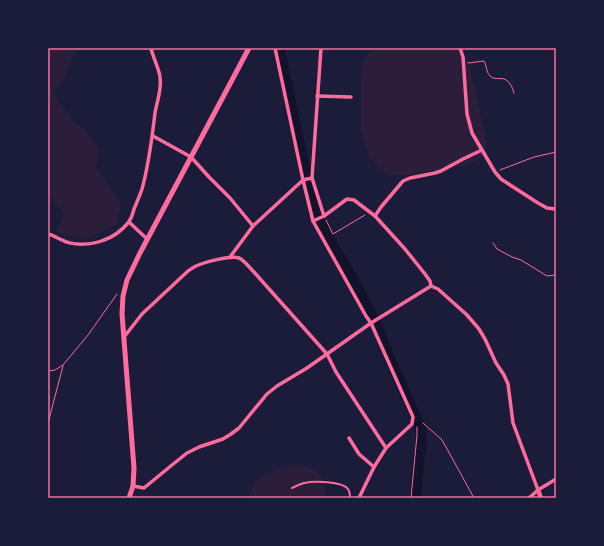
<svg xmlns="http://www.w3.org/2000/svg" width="604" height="546" font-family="'PT Sans Narrow',sans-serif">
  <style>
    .green { fill: #2a1e3b }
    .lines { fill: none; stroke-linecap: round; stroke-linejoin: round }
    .river { stroke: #12122b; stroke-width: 11 }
    .path { stroke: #ff6b9d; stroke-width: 1 }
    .service { stroke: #ff6b9d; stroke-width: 2 }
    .minor { stroke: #ff6b9d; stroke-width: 3.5 }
    .tertiary { stroke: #ff6b9d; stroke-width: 4.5 }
    .secondary { stroke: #ff6b9d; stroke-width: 5 }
    .neatline { fill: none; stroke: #ff6b9d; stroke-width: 1.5 }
  </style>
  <rect width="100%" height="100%" fill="#1b1b3a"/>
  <!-- green -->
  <g class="green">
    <polygon points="48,48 80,48 75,54 71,61 66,76 53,94 74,122 85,130 99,150 96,167 118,198 121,205 116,225 86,239 57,232 64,214 54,201 48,195"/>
    <path d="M382,48H448C459,50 461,52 468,59L486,138V149L484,154L477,161L462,166L407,175H392L387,174L379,168L368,156L361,130V75L364,59L370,52L375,50Z"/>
    <path d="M301,464C318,471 331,478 323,498H248C251,491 253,484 259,479C268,470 288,466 301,464Z"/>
  </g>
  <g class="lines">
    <!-- river -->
    <polyline class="river" points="279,48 305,172 310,192 316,211 331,242 352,278 376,324 391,362 418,422 421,431 421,440 415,498"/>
    <!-- path -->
    <g class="path">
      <path d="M468,63L484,61C487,66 486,72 490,76C496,82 504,74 510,84C512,86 513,90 514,93"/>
      <polyline points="500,170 534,157 556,152"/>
      <polyline points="326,220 333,234 365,215"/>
      <polyline points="493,243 497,249 512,257 521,260 547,276 556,275"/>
      <polyline points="48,371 55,370 63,365 88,335 117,294"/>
      <polyline points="48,423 63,366"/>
      <polyline points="423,423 442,440 446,447 474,498"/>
      <polyline points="411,498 417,435 417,427"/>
    </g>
    <!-- service -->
    <path class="service" d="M292,488C296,486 300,484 304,483C314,481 342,481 348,489C350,492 350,495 350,498"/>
    <!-- minor -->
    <g class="minor">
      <polyline points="275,48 303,180 313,221 366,316 371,323 413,417 412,424 386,448 374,467 359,498"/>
      <polyline points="321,48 312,178 324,216"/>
      <polyline points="460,48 463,57 467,114 472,133 495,172 501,179 538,203 547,208 556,209"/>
      <polyline points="317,96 351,97"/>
      <polyline points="153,136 191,157 209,177 230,198 253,226"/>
      <polyline points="375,216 381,207 403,181 410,178 435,173 441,171 463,159 482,150"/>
      <polyline points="313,221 324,216 347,199 354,200 375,216 405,249 425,274 430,281 431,286"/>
      <polyline points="129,222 147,239"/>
      <path d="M48,234C53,235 57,238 62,240C73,246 92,245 104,240C113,237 122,230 128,223C131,219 133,213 134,209C137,202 140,195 142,189C149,164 152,138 155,113C157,101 162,90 160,77C159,68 153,58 151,48"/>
      <polyline points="230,257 253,226 303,180 312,178"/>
      <polyline points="431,286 438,289 467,315 479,329 485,339 496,363 504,375 508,384 513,423 538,490"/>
      <path d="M124,337L142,314L188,271C191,269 194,267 196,266C205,262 231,255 239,258C244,260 249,267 253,271L327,354L336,372L386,448"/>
      <polyline points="349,438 359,454 374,467"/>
      <polyline points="133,486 144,488 172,465 187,453 199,447 223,439 231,434 239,428 267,394 277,386 307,368 371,323 431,286"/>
      <polyline points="529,498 538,490 556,479"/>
    </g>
    <!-- tertiary -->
    <polyline class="tertiary" points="538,490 541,498"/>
    <!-- secondary -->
    <polyline class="secondary" points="129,498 133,486 134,468 122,314 123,296 127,280 140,253 232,80 249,48"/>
  </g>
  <!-- border -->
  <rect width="604" height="546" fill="none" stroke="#1b1b3a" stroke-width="98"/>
  <rect x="49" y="49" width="506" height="448" class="neatline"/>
</svg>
